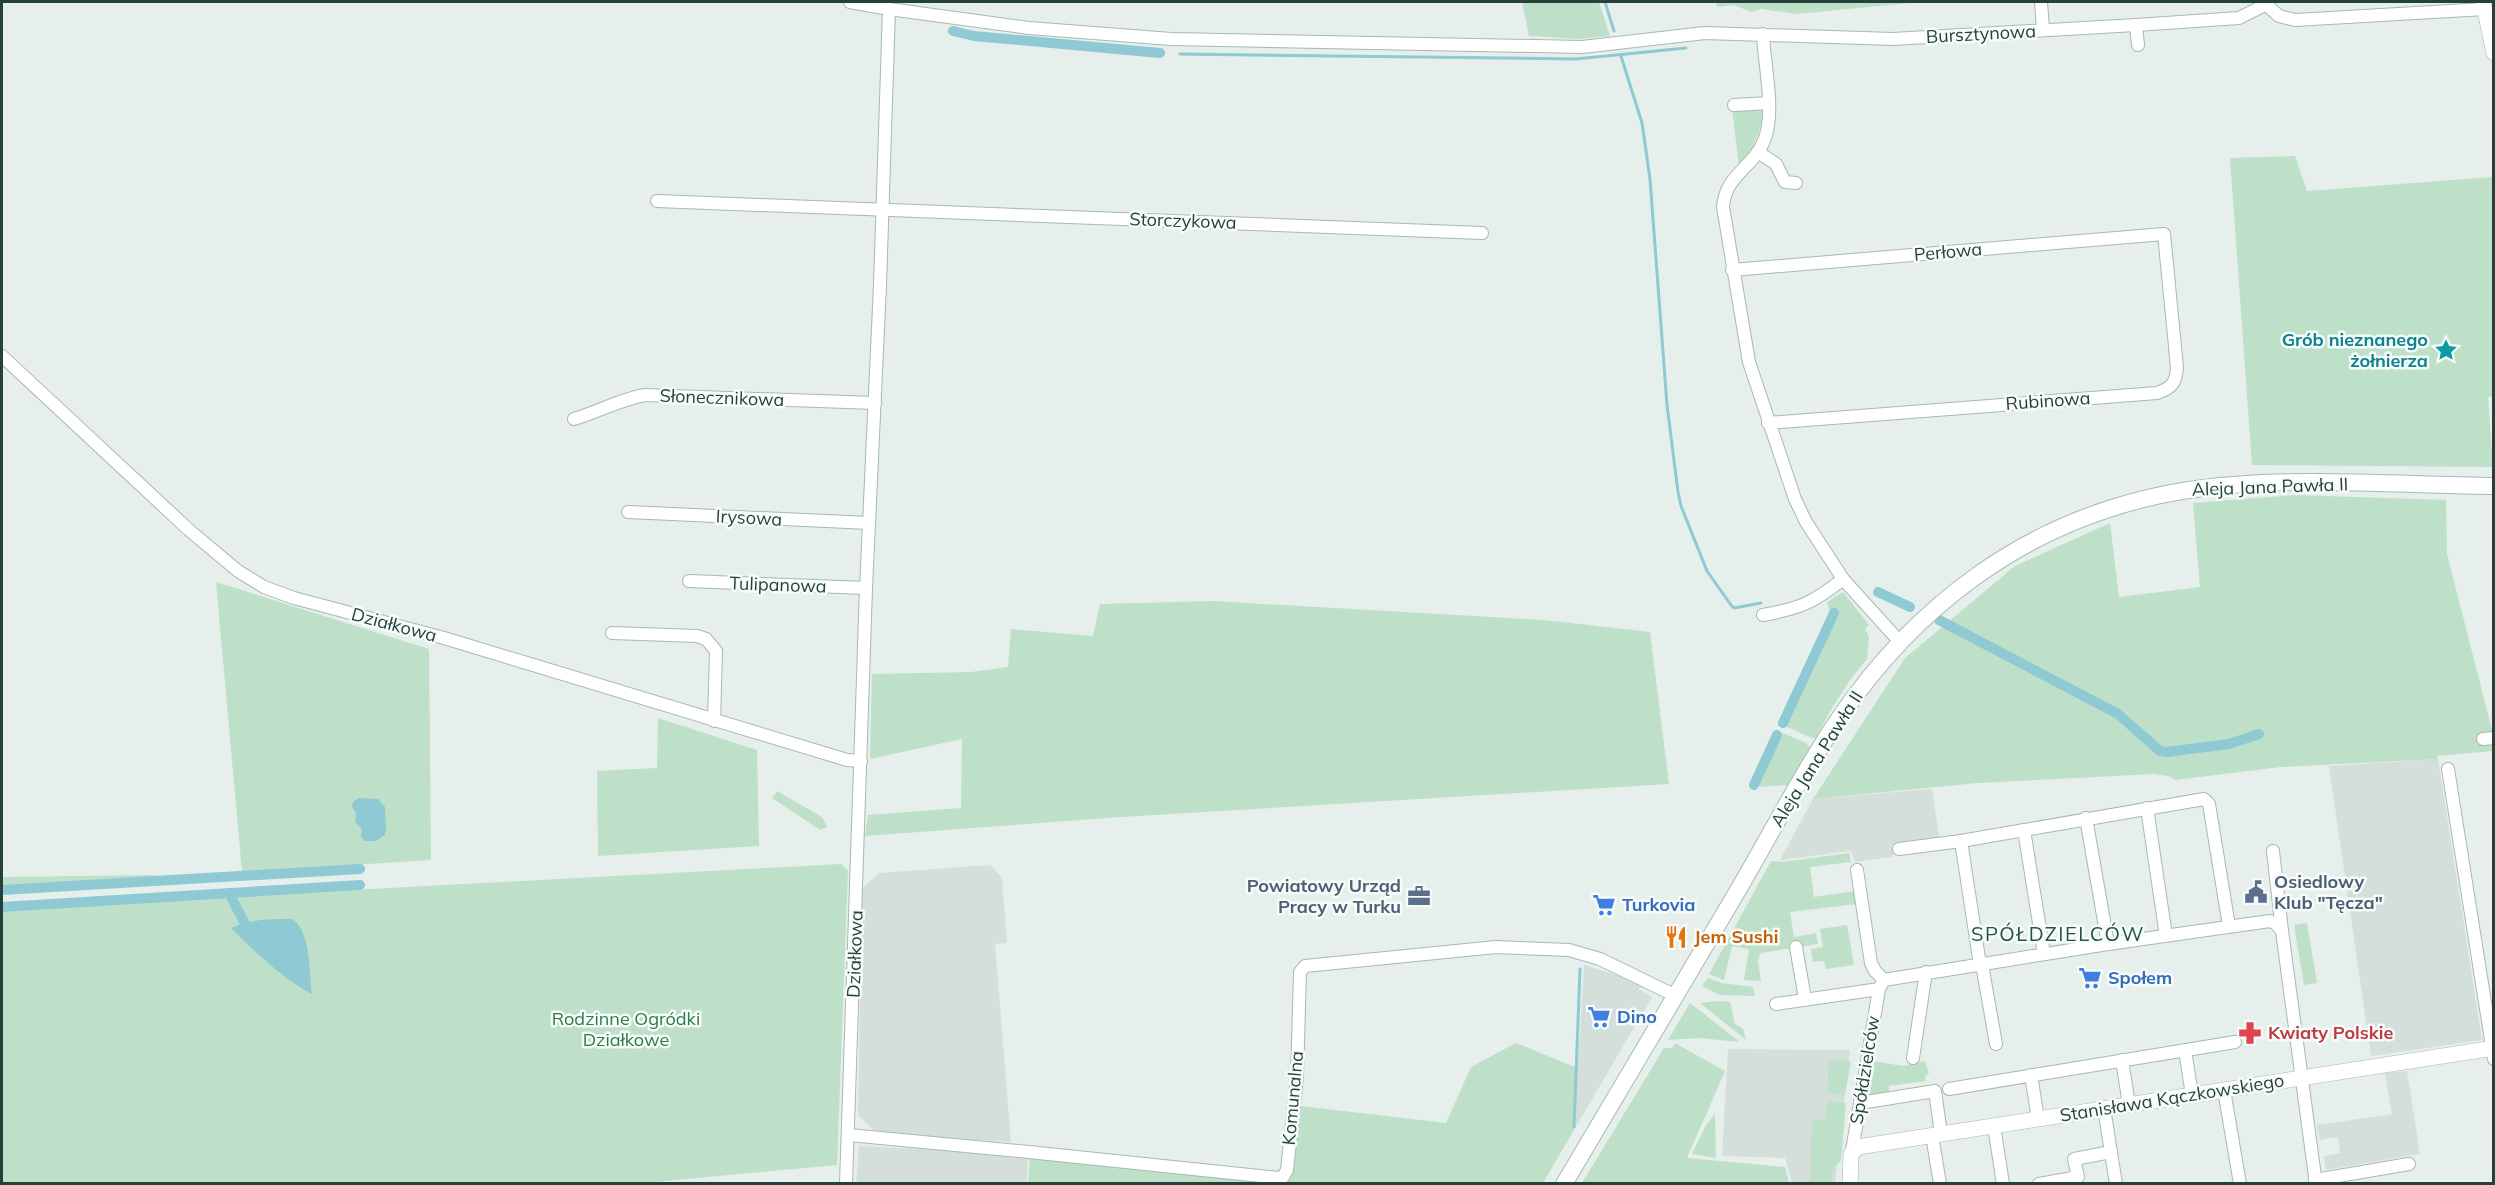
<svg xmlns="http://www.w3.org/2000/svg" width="2495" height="1185" font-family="Mulish,sans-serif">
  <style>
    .built { fill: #d4dfda }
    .green { fill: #bfe0c8 }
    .water { fill: #8ec9d4 }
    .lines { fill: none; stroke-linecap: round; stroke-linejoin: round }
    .stream { stroke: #8ec9d4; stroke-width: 3 }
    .canal { stroke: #8ec9d4; stroke-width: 10 }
    .minor-casing { stroke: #a8b8b2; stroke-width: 14 }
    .tertiary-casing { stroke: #a8b8b2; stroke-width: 16 }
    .secondary-casing { stroke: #a4bbb3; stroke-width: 18 }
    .minor { stroke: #fff; stroke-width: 12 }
    .tertiary { stroke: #fff; stroke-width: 15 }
    .secondary { stroke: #fff; stroke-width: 16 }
    .labels { text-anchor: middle; stroke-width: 5; stroke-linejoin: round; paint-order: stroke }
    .street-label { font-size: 18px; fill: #24423a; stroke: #f7fbf9 }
    .culture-label { font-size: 18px; font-weight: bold; fill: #0d838f; stroke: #f7fbf9; text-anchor: end }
    .service-label { font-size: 18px; font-weight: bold; fill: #4e5e75; stroke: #f7fbf9; text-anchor: start }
    .shop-label { font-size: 18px; font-weight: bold; fill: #366cbe; stroke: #f7fbf9; text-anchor: start }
    .food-label { font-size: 18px; font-weight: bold; fill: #c56008; stroke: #f7fbf9; text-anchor: start }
    .park-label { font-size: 18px; fill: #2d7a4b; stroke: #f7fbf9 }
    .health-label { font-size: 18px; font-weight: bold; fill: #be3a42; stroke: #f7fbf9; text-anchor: start }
    .neighbourhood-label { font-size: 20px; letter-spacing: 1.5px; fill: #1f5548; stroke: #f7fbf9 }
  </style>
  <rect width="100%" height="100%" fill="#e6efeb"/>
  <!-- built -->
  <g class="built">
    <polygon points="2438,759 2482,1040 2371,1056 2329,766"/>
    <polygon points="1932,789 1939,837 1892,845 1893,857 1855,862 1851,851 1780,860 1813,799"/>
    <polygon points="990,865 1002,878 1007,943 995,944 1011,1142 878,1134 858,1115 862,889 879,873"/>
    <polygon points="1584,965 1643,983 1639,989 1652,997 1574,1130"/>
    <polygon points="1728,1049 1850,1050 1835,1183 1792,1183 1785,1158 1722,1156"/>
    <polygon points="2407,1071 2420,1154 2326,1170 2324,1156 2340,1153 2338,1137 2320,1140 2317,1125 2392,1114 2385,1073"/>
    <polygon points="859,1146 1028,1154 1027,1183 856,1184"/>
  </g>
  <!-- green -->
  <g class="green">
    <polygon points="1522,2 1599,2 1610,36 1579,39 1529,36"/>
    <polygon points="1716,2 1920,2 1797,14 1761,9 1751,12 1734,5 1717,7"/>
    <path d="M1763,107C1762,131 1754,149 1739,167L1732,108Z"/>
    <polygon points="2295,156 2307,191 2493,177 2494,396 2488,397 2493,467 2252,465 2230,158"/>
    <polygon points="2295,495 2446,500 2447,554 2493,734 2493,751 2437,756 2438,759 2281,767 2175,780 2168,776 2154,774 1978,783 1813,799 1905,658 2015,566 2110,523 2119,597 2200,587 2193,503"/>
    <polygon points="216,582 429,649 431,860 242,872"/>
    <polygon points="1843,592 1869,625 1865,629 1869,637 1867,659 1852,677 1829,713 1816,738 1812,738 1785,726 1829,623 1830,614 1827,602"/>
    <polygon points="1213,601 1544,620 1650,632 1669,784 1121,817 865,836 868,815 961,808 962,739 870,759 872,674 971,672 1008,667 1011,629 1093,636 1100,604"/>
    <polygon points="658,718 757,750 759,846 598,856 597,771 657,768"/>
    <polygon points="1783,733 1806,743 1810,747 1808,753 1789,785 1754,787"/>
    <polygon points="777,791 822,817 827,827 820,830 772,798"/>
    <polygon points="1849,853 1851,862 1810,867 1814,897 1855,891 1857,904 1790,912 1794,937 1816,933 1818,944 1761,953 1758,960 1761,981 1744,980 1749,949 1732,946 1724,980 1709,974 1771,861 1783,862"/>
    <polygon points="841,864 848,870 837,1165 632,1184 2,1184 2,912 240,896"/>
    <polygon points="153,875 164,885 2,893 2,877"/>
    <polygon points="2307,923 2317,983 2304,985 2294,925"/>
    <polygon points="1847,925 1854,965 1826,969 1824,961 1813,962 1811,949 1823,947 1820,929"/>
    <polygon points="1708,978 1722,983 1753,987 1755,996 1720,995 1702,986"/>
    <polygon points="1719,1001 1730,1002 1735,1024 1743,1029 1746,1040 1700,1003"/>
    <polygon points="1690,1003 1740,1042 1699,1038 1668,1040"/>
    <polygon points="1516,1043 1577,1068 1574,1130 1543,1183 1028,1184 1030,1158 1288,1182 1301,1106 1446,1123 1471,1067"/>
    <polygon points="1675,1043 1725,1071 1687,1158 1785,1167 1789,1183 1582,1183 1664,1048 1672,1048"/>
    <polygon points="1829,1060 1851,1061 1845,1095 1827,1093"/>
    <polygon points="1873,1061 1903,1066 1925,1061 1929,1073 1925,1077 1926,1081 1889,1086 1889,1094 1866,1097"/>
    <polygon points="1827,1101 1846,1103 1841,1161 1834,1166 1831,1183 1810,1183 1812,1119 1825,1121"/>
    <polygon points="1715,1114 1716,1158 1692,1154 1705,1127"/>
  </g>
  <!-- water -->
  <g class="water">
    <polygon points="359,798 378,799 385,807 386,831 385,835 376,841 365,841 361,837 362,829 355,822 356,813 352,807 353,802"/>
    <path d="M292,919C311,931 309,972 312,994C286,982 252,949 231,928C251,919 270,919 292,919Z"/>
  </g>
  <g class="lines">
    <!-- stream -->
    <g class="stream">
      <polyline points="1605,2 1614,31"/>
      <polyline points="1180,54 1576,59 1686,48"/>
      <polyline points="1621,56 1642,123 1650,179 1667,405 1678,492 1681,506 1707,571 1731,605 1734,608 1761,603"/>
      <polyline points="1574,1127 1580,969"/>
    </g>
    <!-- canal -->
    <g class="canal">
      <polyline points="953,31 974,36 1160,53"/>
      <polyline points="1878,592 1910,607"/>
      <polyline points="1939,620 2118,714 2160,751 2167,752 2229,744 2259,734"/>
      <polyline points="1783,723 1834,613"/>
      <polyline points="1754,785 1777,735"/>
      <polyline points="2,890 360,869"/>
      <polyline points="229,893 244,922"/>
      <polyline points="2,907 360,885"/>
    </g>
    <!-- minor casing -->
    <g class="minor-casing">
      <g id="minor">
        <polyline points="2041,2 2043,30"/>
        <polyline points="2263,2 2279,16 2295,20 2485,9"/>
        <polyline points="889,9 1029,28 1171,39 1582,47 1705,33 1893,39 2136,25 2239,18 2265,5"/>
        <polyline points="2136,25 2138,45"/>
        <path d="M1763,34C1764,66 1776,111 1764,141C1753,168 1725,175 1723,207L1749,362L1795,499L1806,522L1843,579L1899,641"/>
        <polyline points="1734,105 1769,103"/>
        <polyline points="1758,152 1776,164 1785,182 1796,183"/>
        <polyline points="657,201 1482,233"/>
        <path d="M1732,270L2164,234L2177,367C2176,383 2172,388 2157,393L1768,423"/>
        <polyline points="2,356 189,530 238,571 264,587 294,598 444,638 847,760 861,761"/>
        <path d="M574,419C598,412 621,399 645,395L875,403"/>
        <polyline points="628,512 869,523"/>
        <polyline points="689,581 866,588"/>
        <path d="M1763,615C1801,608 1813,603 1843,579"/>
        <polyline points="612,633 697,636 706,639 716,651 714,721"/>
        <polyline points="2483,739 2494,738"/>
        <polyline points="2448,769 2494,1059"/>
        <polyline points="2147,808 2166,936"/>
        <polyline points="2086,818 2108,944"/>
        <polyline points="2024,830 2044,954"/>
        <polyline points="1961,841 1980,965 1983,970 1996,1044"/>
        <polyline points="1899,849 1961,841 2204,799 2209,804 2229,926"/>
        <polyline points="2273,851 2282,931"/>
        <polyline points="1857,870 1871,963 1875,971 1884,980"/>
        <polyline points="1796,947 1805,999"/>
        <polyline points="1776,1004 1879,989"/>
        <polyline points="2185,1050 2192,1095"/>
        <polyline points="1913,1058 1926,972"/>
        <polyline points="2122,1060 2129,1105"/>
        <polyline points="2031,1075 2038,1119"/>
        <polyline points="1949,1089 2235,1042"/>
        <polyline points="2224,1090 2240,1184"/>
        <polyline points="1860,1103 1935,1091 1941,1134"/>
        <polyline points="2104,1108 2116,1184"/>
        <polyline points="1994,1126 2003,1184"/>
        <polyline points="849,1135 1029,1152 1279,1178 1283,1177 1287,1170 1297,1077 1300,972 1305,966 1496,947 1569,950 1600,959 1676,996"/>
        <polyline points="1932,1135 1940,1184"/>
        <polyline points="1852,1151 1879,989 1884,980 2108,944 2270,921 2276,924 2282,931 2316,1184"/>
        <polyline points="2315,1180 2409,1164"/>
        <polyline points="846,1184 866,588 880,285 889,9 850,2"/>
        <polyline points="2039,1184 2078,1177 2074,1159 2111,1152"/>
      </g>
    </g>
    <!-- tertiary casing -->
    <g class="tertiary-casing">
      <g id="tertiary">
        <polyline points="2483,2 2494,53"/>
        <polyline points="1850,1184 1851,1154 1858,1147 2494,1048"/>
      </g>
    </g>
    <!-- secondary casing -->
    <g class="secondary-casing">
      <path id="secondary" d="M1564,1184C1620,1088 1678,993 1734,897C1769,838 1800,776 1838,720C1916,605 2024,524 2161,495C2264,473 2387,485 2494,486"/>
    </g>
    <!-- minor -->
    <use href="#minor" class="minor"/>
    <!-- tertiary -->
    <use href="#tertiary" class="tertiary"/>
    <!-- secondary -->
    <use href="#secondary" class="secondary"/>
  </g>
  <!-- icons -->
  <defs>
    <g id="sight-bare" transform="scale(1.8)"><path d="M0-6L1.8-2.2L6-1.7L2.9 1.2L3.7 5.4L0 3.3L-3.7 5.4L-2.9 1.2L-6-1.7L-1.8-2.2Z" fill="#0f9aa8" stroke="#f7fbf9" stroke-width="2.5" paint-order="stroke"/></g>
    <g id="civic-bare" transform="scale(1.8)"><path d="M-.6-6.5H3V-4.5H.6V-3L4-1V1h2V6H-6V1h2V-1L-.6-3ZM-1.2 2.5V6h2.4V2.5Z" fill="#5c6f8a" stroke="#f7fbf9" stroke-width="2.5" paint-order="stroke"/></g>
    <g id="office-bare" transform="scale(1.8)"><path d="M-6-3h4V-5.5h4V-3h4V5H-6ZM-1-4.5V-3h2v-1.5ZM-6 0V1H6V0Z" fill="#5c6f8a" stroke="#f7fbf9" stroke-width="2.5" paint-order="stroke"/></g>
    <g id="supermarket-bare" transform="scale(1.8)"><path d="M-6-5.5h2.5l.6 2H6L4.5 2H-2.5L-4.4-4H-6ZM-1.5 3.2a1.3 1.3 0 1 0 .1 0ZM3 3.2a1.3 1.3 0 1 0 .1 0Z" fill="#3f7fe0" stroke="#f7fbf9" stroke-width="2.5" paint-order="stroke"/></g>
    <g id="restaurant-bare" transform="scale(1.8)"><path d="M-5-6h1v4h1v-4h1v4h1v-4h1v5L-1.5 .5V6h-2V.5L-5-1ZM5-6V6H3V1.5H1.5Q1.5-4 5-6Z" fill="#e8710a" stroke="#f7fbf9" stroke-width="2.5" paint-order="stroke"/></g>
    <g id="pharmacy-bare" transform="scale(1.8)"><path d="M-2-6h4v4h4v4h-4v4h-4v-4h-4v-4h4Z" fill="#e0444e" stroke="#f7fbf9" stroke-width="2.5" paint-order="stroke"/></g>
  </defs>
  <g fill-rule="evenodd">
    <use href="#sight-bare" x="2446" y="350"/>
    <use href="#civic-bare" x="2256" y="892"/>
    <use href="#office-bare" x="1419" y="896"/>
    <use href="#supermarket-bare" x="1604" y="905"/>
    <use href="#restaurant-bare" x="1676" y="937"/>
    <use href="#supermarket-bare" x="2090" y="978"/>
    <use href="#supermarket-bare" x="1599" y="1017"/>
    <use href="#pharmacy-bare" x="2250" y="1033"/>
  </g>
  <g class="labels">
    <!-- street labels -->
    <g class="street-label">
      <text transform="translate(1981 34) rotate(-3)" y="6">Bursztynowa</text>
      <text transform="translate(1183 221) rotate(2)" y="6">Storczykowa</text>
      <text transform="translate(1948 252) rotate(-5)" y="6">Perłowa</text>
      <text transform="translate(722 398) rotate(2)" y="6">Słonecznikowa</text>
      <text transform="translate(2048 401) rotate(-4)" y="6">Rubinowa</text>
      <text transform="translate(2270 487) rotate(-2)" y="6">Aleja Jana Pawła II</text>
      <text transform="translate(749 518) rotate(3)" y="6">Irysowa</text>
      <text transform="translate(778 585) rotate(2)" y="6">Tulipanowa</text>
      <text transform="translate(394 625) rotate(15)" y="6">Działkowa</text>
      <text transform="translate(1817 759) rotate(-58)" y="6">Aleja Jana Pawła II</text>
      <text transform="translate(855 954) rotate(-88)" y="6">Działkowa</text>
      <text transform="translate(1865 1070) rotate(-81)" y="6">Spółdzielców</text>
      <text transform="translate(1293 1098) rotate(-85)" y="6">Komunalna</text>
      <text transform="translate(2172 1098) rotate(-9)" y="6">Stanisława Kączkowskiego</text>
    </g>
    <!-- culture labels -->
    <g class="culture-label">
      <text x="2428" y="346">Grób nieznanego<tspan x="2428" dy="21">żołnierza</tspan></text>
    </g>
    <!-- service labels -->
    <g class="service-label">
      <text x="2274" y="888">Osiedlowy<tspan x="2274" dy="21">Klub "Tęcza"</tspan></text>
      <text x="1401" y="892" text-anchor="end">Powiatowy Urząd<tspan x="1401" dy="21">Pracy w Turku</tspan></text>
    </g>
    <!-- shop labels -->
    <g class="shop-label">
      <text x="1622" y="911">Turkovia</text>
      <text x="2108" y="984">Społem</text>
      <text x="1617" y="1023">Dino</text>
    </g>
    <!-- food labels -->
    <g class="food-label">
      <text x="1694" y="943">Jem Sushi</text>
    </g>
    <!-- park labels -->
    <g class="park-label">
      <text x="626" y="1025">Rodzinne Ogródki<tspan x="626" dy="21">Działkowe</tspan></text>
    </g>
    <!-- health labels -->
    <g class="health-label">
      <text x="2268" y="1039">Kwiaty Polskie</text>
    </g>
    <!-- neighbourhood labels -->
    <g class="neighbourhood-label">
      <text x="2058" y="941">SPÓŁDZIELCÓW</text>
    </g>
  </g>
  <!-- border -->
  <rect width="2495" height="1185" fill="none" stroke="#24423a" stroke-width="6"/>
</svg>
